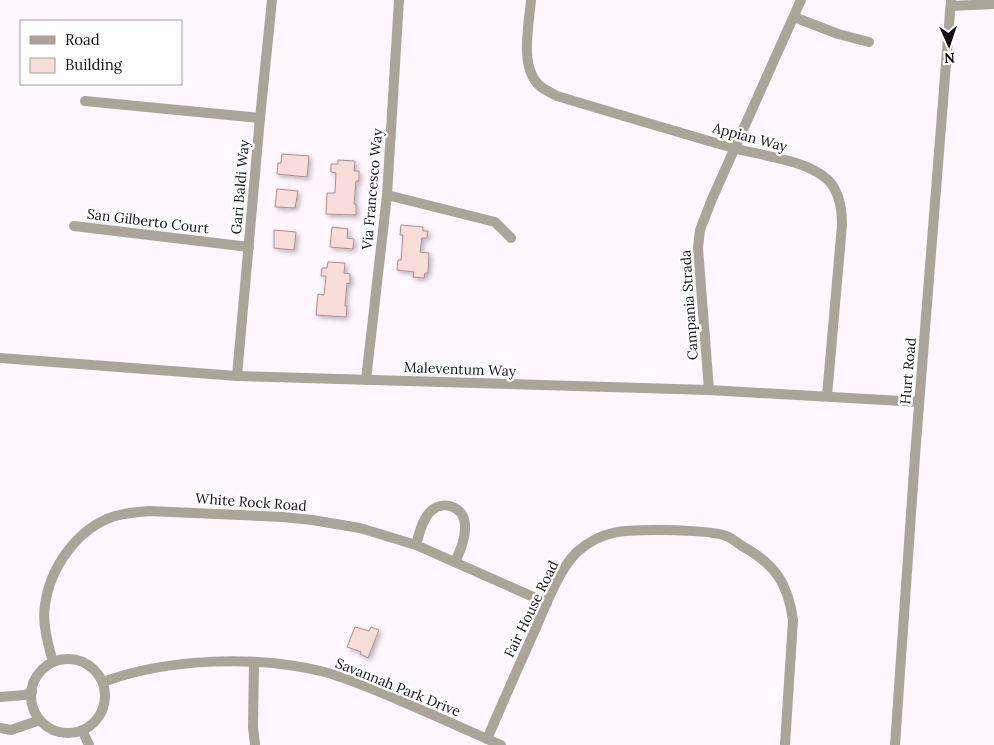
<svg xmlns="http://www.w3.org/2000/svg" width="994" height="745" font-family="Lora,serif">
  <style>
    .building { fill: #f8dddb; stroke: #a78e8d; filter: url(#shadow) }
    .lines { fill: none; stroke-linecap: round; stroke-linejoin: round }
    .minor { stroke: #aaa598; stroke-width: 10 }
    .labels { text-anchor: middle; stroke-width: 5; stroke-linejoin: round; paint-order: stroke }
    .street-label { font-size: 14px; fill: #140e14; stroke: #fff }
  </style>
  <defs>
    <filter id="shadow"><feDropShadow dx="2.5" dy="2.5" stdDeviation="2.5" flood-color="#0004"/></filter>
  </defs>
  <rect width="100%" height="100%" fill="#fef7fe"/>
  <!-- building -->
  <g class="building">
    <polygon points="282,154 309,156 307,177 277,174 278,163 281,163"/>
    <polygon points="338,160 355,161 354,171 359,171 359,181 356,181 354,204 356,204 356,215 326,214 327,193 335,193 336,173 331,172 331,164 338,164"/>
    <polygon points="277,189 298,191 295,208 275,207"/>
    <polygon points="401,225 423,227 423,231 428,231 427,238 422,238 420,252 429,253 428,273 425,273 424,278 413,277 414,272 397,270 398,260 401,260 403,235 400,235"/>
    <polygon points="332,227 348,229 347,238 354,239 353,249 330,247"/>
    <polygon points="274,230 296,232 294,250 274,248"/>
    <polygon points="328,262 345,263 344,273 350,274 350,284 347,283 345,306 347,306 346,317 316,315 318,294 324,295 326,276 321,276 322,268 327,268"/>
    <polygon points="355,627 369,631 371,627 379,630 368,658 360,654 361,652 347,647"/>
  </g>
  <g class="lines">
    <!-- minor -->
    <g class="minor">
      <path d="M531,0C529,25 519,68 540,86C545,90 551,93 557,96C617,114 677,132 737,149C764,156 805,160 827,179C840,191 842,209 842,225L827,396"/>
      <polyline points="951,6 994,4"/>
      <polyline points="794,17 838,34 869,42"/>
      <polyline points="85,101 260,118"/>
      <polyline points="387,195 495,222 511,238"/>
      <polyline points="74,226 249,247"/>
      <polyline points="0,358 237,376 709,390 919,402"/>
      <polyline points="237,376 260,118 272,0"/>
      <polyline points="366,380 387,195 399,0"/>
      <polyline points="709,390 698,248 700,230 712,199 801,0"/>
      <path d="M416,545C419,534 422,521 429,513C442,498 465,507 465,525C466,538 460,551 455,562"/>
      <circle cx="68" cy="696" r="37"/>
      <path d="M53,662C48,644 42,624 45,605C50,568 77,528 115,516C126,513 137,512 149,511L283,517L312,520L360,528L416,545L547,603"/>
      <polyline points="254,662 253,727 255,745"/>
      <path d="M103,682C168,658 258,655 325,672C352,680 378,691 403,702C436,716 469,731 501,745"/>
      <polyline points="0,697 25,695 32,692"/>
      <polyline points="0,728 11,730 40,720"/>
      <polyline points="82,730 89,745"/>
      <path d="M487,739C503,702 519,665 536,628C545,606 560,568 577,552C603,529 627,530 659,530C674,530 714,531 726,536C732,538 737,543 742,546C775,564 788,583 793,620L785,745"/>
      <polyline points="895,745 915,456 951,0"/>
    </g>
  </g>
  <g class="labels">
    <!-- street labels -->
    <g class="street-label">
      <text transform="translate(750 137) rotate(15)" y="5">Appian Way</text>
      <text transform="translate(240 187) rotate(-85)" y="5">Gari Baldi Way</text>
      <text transform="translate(372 189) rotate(-85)" y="5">Via Francesco Way</text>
      <text transform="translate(148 221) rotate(7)" y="5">San Gilberto Court</text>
      <text transform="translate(689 305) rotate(-94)" y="5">Campania Strada</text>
      <text transform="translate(460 369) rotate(2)" y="5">Maleventum Way</text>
      <text transform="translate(908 371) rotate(-85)" y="5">Hurt Road</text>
      <text transform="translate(251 502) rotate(4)" y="5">White Rock Road</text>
      <text transform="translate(531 609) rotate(-64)" y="5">Fair House Road</text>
      <text transform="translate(398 687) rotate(22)" y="5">Savannah Park Drive</text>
    </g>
  </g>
  <!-- legend -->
  <rect x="20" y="20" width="162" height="65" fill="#ffffff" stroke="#a19fa1"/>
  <rect x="30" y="36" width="25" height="8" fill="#aaa598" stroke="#a19fa1"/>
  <text x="65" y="45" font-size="15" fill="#140e14">Road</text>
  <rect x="30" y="58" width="25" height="15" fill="#f8dddb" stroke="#a19fa1"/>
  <text x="65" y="70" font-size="15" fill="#140e14">Building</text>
  <!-- north arrow -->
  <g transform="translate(949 45) rotate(177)" stroke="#ffffff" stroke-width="4" paint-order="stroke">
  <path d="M0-4L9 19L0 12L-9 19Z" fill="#140e14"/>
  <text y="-8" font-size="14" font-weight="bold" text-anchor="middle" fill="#140e14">N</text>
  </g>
</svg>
